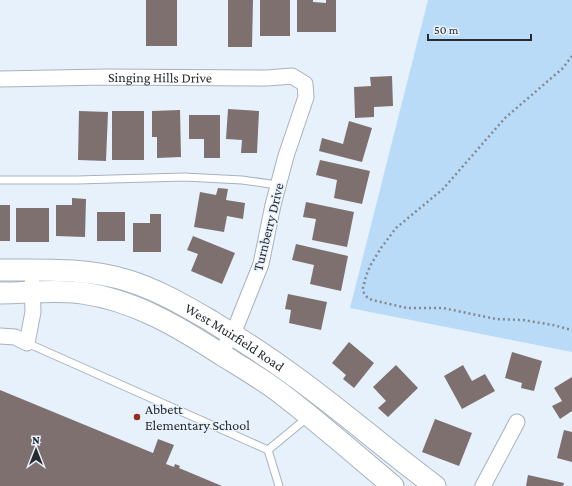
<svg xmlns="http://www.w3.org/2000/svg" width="572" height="486" font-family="'Crimson Pro',serif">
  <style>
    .green { fill: #b9dbf8 }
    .building { fill: #7e706e }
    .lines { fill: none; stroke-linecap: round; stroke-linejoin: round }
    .lane-casing { stroke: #a8b2bc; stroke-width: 9 }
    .street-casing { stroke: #a8b2bc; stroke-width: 17 }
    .secondary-casing { stroke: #a8b2bc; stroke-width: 23 }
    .path { stroke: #828990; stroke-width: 2.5; stroke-dasharray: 2 3; stroke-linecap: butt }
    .lane { stroke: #fff; stroke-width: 7 }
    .street { stroke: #fff; stroke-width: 15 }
    .secondary { stroke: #fff; stroke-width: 21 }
    .poi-dot { fill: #962c1d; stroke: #e6f1fb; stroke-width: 1.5 }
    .labels { text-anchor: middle; stroke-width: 3; stroke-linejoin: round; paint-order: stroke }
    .street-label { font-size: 14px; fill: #272b2f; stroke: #e6f1fb }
    .poi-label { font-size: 14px; fill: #272b2f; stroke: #e6f1fb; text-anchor: start }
  </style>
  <rect width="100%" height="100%" fill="#e6f1fb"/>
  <!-- green -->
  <polygon class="green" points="428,0 572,0 572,352 350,308"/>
  <!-- building -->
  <g class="building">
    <rect x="146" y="0" width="31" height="46"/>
    <polygon points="228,0 253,0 252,47 228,47"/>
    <rect x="260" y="0" width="30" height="36"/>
    <polygon points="297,0 313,0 313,2 326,3 326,0 336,0 336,32 297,32"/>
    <polygon points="392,76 393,106 374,107 374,117 355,118 354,87 371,86 370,77"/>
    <polygon points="228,109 259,111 257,153 241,153 242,140 226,139"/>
    <polygon points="180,110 181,157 157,158 157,137 152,137 152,111"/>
    <polygon points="79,111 108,112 106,161 78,160"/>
    <rect x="112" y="111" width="32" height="49"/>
    <polygon points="189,115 220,115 220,158 204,158 204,139 189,139"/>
    <polygon points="349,121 372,128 362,162 319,151 322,138 343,144"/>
    <polygon points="320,160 370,171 362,204 334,198 337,180 316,175"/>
    <polygon points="218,188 228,189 226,200 245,203 243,219 227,216 224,232 194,227 200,192 216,195"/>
    <polygon points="72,198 86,199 85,237 56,236 56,205 72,205"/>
    <polygon points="306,202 354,212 347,247 312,240 316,219 303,217"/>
    <rect x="0" y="205" width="10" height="36"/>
    <rect x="16" y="208" width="33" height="34"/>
    <rect x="97" y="212" width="28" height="29"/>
    <polygon points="150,214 161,214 161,252 133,252 133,223 150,223"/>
    <polygon points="193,236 235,253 222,284 191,271 198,254 187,250"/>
    <polygon points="296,244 348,256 341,291 310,284 314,265 292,260"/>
    <polygon points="288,294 327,302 321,330 289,323 291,310 285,309"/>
    <polygon points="349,342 374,363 354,388 343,379 346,375 332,363"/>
    <polygon points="512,352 542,361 534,391 521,388 522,383 505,378"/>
    <polygon points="396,365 418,388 388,417 378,408 386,401 373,387"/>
    <polygon points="463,365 472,381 485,374 495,391 462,409 444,376"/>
    <polygon points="572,377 572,411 560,419 552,406 562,401 554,388"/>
    <polygon points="0,390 153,453 158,439 174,445 166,464 174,467 175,464 180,466 179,468 222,486 0,486"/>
    <polygon points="435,419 472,433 459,466 422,452"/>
    <polygon points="564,430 572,432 572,462 557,458"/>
    <polygon points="528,475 564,483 563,486 526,486"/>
  </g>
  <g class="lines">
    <!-- lane casing -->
    <g class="lane-casing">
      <g id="lane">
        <polyline points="0,180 77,180 184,177 242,180 278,185"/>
        <polyline points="27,343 268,450 308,417"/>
        <polyline points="268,450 279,486"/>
      </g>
    </g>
    <!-- street casing -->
    <g class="street-casing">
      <g id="street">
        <path id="s1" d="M0,79L106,77L267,78L292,76L305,84L306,97L286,156L273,205L261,264L233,334L220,353"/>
        <polyline points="0,336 15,337 27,343 33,312 32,283"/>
        <polyline points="483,486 517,422"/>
      </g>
    </g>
    <!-- secondary casing -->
    <g class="secondary-casing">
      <g id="secondary">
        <path id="s2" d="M0,270C43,270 88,268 129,281C158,290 185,306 211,321C237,337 262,353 287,371C338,407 385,449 435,486"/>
        <path d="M0,293C27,293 56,289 82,293C134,300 179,327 222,355C243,368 264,380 283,395C321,424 357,456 393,486"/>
      </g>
    </g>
    <!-- path -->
    <polyline class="path" points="572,56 563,68 505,118 443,189 396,228 381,248 370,266 366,276 363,288 364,293 367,297 372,300 407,308 443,308 496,319 523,320 553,325 572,330"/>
    <!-- lane -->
    <use href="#lane" class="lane"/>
    <!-- street -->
    <use href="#street" class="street"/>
    <!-- secondary -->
    <use href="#secondary" class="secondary"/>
  </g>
  <!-- markers -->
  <circle class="poi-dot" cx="137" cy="417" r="4"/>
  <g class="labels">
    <!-- street labels -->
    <g class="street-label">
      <text dy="5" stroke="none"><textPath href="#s1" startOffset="160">Singing Hills Drive</textPath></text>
      <text transform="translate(268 227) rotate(-76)" y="5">Turnberry Drive</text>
      <text dy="5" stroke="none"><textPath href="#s2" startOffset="250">West Muirfield Road</textPath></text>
    </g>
    <!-- poi labels -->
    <g class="poi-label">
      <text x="145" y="414">Abbett<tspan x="145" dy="16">Elementary School</tspan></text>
    </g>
  </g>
  <!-- north arrow -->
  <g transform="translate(36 450)" stroke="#e6f1fb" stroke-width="3" paint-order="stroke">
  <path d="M0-3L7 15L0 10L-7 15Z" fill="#272b2f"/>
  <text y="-6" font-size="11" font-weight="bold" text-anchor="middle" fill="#272b2f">N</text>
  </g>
  <!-- scale -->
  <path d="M428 34v6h103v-6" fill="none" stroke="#272b2f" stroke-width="2"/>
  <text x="434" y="34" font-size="12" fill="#272b2f" stroke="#e6f1fb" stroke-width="3" paint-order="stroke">50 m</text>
</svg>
